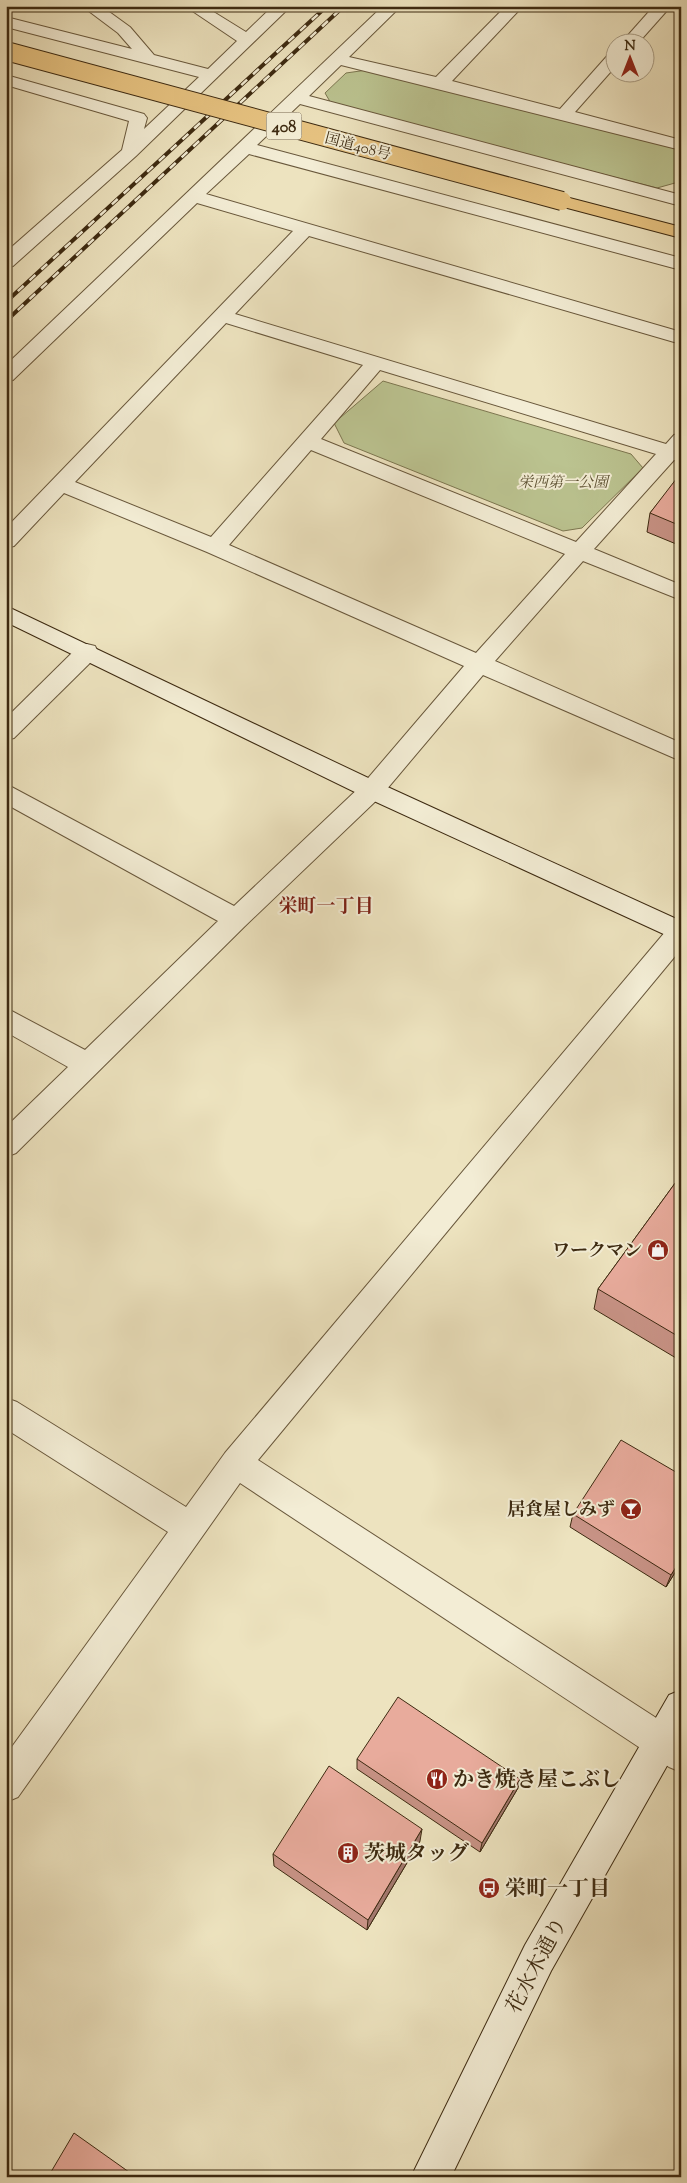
<svg xmlns="http://www.w3.org/2000/svg" width="687" height="2183" font-family="'Sorts Mill Goudy','Noto Serif JP',serif">
  <style>
    .green { fill: #bbc390; stroke: #7c7650 }
    .lines { fill: none; stroke-linecap: round; stroke-linejoin: round }
    .street-casing { stroke: #69583c; stroke-width: 2 }
    .secondary-casing { stroke: #3d2a11; stroke-width: 2 }
    .highway-casing { stroke: #3d2a11; stroke-width: 2 }
    .street { fill: #f3edd5; fill-rule: evenodd }
    .secondary { fill: #f3edd5; fill-rule: evenodd }
    .highway { fill: #e6c280; fill-rule: evenodd }
    .rail-casing { stroke: #3d2a11; stroke-width: 4 }
    .rail { stroke: #f3edd5; stroke-width: 2.5; stroke-dasharray: 8; stroke-linecap: butt }
    .highway-bridge-casing { stroke: #3d2a11; stroke-width: 20; stroke-linecap: butt }
    .highway-bridge { stroke: #e6c280; stroke-width: 18 }
    .wall { fill: #c89386; stroke: #3d2a11 }
    .shaded-wall { fill: #a2786d; stroke: #3d2a11 }
    .building { fill: #e8ab9c; stroke: #3d2a11 }
    .labels { text-anchor: middle; stroke-width: 4; stroke-linejoin: round; paint-order: stroke }
    .far-street-label { font-size: 15px; fill: #3d2a11; stroke: #f3edd5 }
    .far-park-label { font-size: 15px; font-style: italic; fill: #5c5031; stroke: #f3edd5 }
    .shield { fill: #f3edd5; stroke: #74644c; stroke-width: 1 }
    .shield-label { font-size: 16px; font-weight: bold; fill: #3d2a11 }
    .poi-label { font-size: 18px; font-weight: bold; fill: #3d2a11; stroke: #f3edd5; text-anchor: end }
    .neighbourhood-label { font-size: 19px; font-weight: bold; fill: #7a1f14; stroke: #f3edd5 }
    .near-poi-label { font-size: 21px; font-weight: bold; fill: #3d2a11; stroke: #f3edd5; text-anchor: start }
    .near-street-label { font-size: 21px; fill: #3d2a11; stroke: #f3edd5 }
  </style>
  <rect width="100%" height="100%" fill="#ede3bf"/>
  <filter id="stains"><feTurbulence type="fractalNoise" baseFrequency=".004" numOctaves="4"/><feColorMatrix values="0 0 0 0 .2 0 0 0 0 .09 0 0 0 0 .02 0 0 0 .5 -.17"/></filter>
  <radialGradient id="worn" r=".72"><stop offset=".6" stop-color="#630" stop-opacity="0"/><stop offset="1" stop-color="#630" stop-opacity=".3"/></radialGradient>
  <!-- green -->
  <g class="green">
    <polygon points="367,70 679,149 681,176 675,183 657,188 332,105 325,93 346,73"/>
    <polygon points="383,381 631,454 643,468 582,528 563,531 344,443 334,423"/>
  </g>
  <g class="lines">
    <!-- street casing -->
    <g class="street-casing">
      <g id="street">
        <polygon points="82,6 101,6 130,27 154,55 208,69 237,41 185,6 204,6 246,32 273,6 291,6 136,156 13,266 6,268 6,252 122,150 129,121 6,85 6,75 144,114 147,118 144,129 199,77 6,27 6,17 132,49 118,33"/>
        <path d="M383,6H401L349,57L436,77L506,6H523L452,81L560,109L608,55L614,54V68L575,112L681,140V150L341,65L309,96L681,195V206L300,104L257,145L681,258V270L249,154L206,194L681,332V344L309,236L235,314L666,444L674,435L681,433V461L674,460L594,549L681,585V600L583,561L495,661L681,743V761L483,675L381,796L245,926L16,1153L6,1157V1127L68,1067L6,1032V1008L85,1050L218,921L6,804V784L234,906L363,784L464,666L207,552L64,493L14,546L6,548V528L293,231L197,203L13,380L6,382V365ZM226,323L363,365L211,537L75,482ZM380,370L656,454L576,542L321,439ZM311,450L565,554L476,653L229,545Z"/>
        <polygon points="654,6 671,6 639,42 622,42"/>
        <polygon points="87,644 95,646 98,652 95,658 14,738 6,740 6,718 79,646"/>
        <polygon points="681,922 681,949 258,1460 681,1734 681,1772 669,1767 240,1483 18,1797 6,1802 6,1755 168,1532 6,1429 6,1398 17,1402 186,1507 225,1453 671,925"/>
      </g>
    </g>
    <!-- secondary casing -->
    <g class="secondary-casing">
      <g id="secondary">
        <polygon points="6,606 381,784 681,921 681,942 363,796 6,622"/>
        <polygon points="681,1690 681,1741 551,1971 451,2177 411,2177 525,1945 669,1695"/>
      </g>
    </g>
    <!-- highway casing -->
    <g class="highway-casing">
      <polygon id="highway" points="562,196 681,227 681,238 556,205 553,201 556,197"/>
    </g>
    <!-- street -->
    <use href="#street" class="street"/>
    <!-- secondary -->
    <use href="#secondary" class="secondary"/>
    <!-- highway -->
    <use href="#highway" class="highway"/>
    <!-- rail casing -->
    <g class="rail-casing">
      <g id="rail">
        <polyline points="6,302 327,6"/>
        <polyline points="6,321 344,6"/>
      </g>
    </g>
    <!-- rail -->
    <use href="#rail" class="rail"/>
    <!-- highway-bridge casing -->
    <g class="highway-bridge-casing">
      <polyline id="highway-bridge" points="6,51 562,201"/>
    </g>
    <!-- highway-bridge -->
    <use href="#highway-bridge" class="highway-bridge"/>
  </g>
  <!-- wall -->
  <g class="wall">
    <polygon points="681,475 681,546 647,532 650,513"/>
    <polygon points="681,1175 681,1361 594,1309 598,1289"/>
    <polygon points="681,1475 681,1563 666,1587 570,1527 573,1514"/>
    <polygon points="357,1759 518,1788 480,1852 357,1769"/>
    <polygon points="420,1841 367,1930 274,1866 273,1854"/>
    <polygon points="681,2162 681,2177 674,2177"/>
  </g>
  <!-- shaded-wall -->
  <g class="shaded-wall">
    <polygon points="681,1559 681,1563 666,1587 671,1575"/>
    <polygon points="520,1779 518,1788 480,1852 482,1843"/>
    <polygon points="422,1829 420,1841 367,1930 368,1920"/>
  </g>
  <!-- building -->
  <g class="building">
    <polygon points="680,474 681,475 681,526 650,513"/>
    <polygon points="681,1175 681,1338 598,1289"/>
    <polygon points="621,1440 681,1475 681,1559 671,1575 573,1514"/>
    <polygon points="398,1697 520,1779 482,1843 357,1759"/>
    <polygon points="329,1766 422,1829 368,1920 273,1854"/>
    <polygon points="74,2133 136,2177 48,2177"/>
  </g>
  <!-- icons -->
  <defs>
    <g id="shop-disc" transform="scale(1.125)"><circle r="9.5" fill="#8f2418" stroke="#f3edd5"/><path d="M-5-2.5h2.3a2.7 3.5 0 0 1 5.4 0H5L5.5 6h-11ZM-1.5-2.5h3a1.5 2.3 0 0 0-3 0Z" fill="#fff"/></g>
    <g id="bar-disc" transform="scale(1.125)"><circle r="9.5" fill="#8f2418" stroke="#f3edd5"/><path d="M-6-5H6L.8 .8V4.5H3.5V6h-7V4.5H-.8V.8Z" fill="#fff"/></g>
    <g id="restaurant-disc" transform="scale(1.125)"><circle r="9.5" fill="#8f2418" stroke="#f3edd5"/><path d="M-5-6h1v4h1v-4h1v4h1v-4h1v5L-1.5 .5V6h-2V.5L-5-1ZM5-6V6H3V1.5H1.5Q1.5-4 5-6Z" fill="#fff"/></g>
    <g id="building-disc" transform="scale(1.125)"><circle r="9.5" fill="#8f2418" stroke="#f3edd5"/><path d="M-4-6H4V6H1V3H-1V6H-4ZM-2.5-4.3h1.7v1.8h-1.7ZM.8-4.3h1.7v1.8H.8ZM-2.5-1h1.7V.8h-1.7ZM.8-1h1.7V.8H.8Z" fill="#fff"/></g>
    <g id="bus-disc" transform="scale(1.125)"><circle r="9.5" fill="#8f2418" stroke="#f3edd5"/><path d="M-5-6H5V4H4V6H2V4H-2V6H-4V4H-5ZM-3.5-4V0h7V-4ZM-3.5 1.2v1.5H-2V1.2ZM2 1.2v1.5H3.5V1.2Z" fill="#fff"/></g>
  </defs>
  <g fill-rule="evenodd">
    <use href="#shop-disc" x="658" y="1250"/>
    <use href="#bar-disc" x="631" y="1509"/>
    <use href="#restaurant-disc" x="437" y="1779"/>
    <use href="#building-disc" x="348" y="1853"/>
    <use href="#bus-disc" x="489" y="1888"/>
  </g>
  <g class="labels">
    <!-- far-street labels -->
    <g class="far-street-label">
      <text transform="translate(358 146) rotate(15)" y="5">国道408号</text>
    </g>
    <!-- far-park labels -->
    <g class="far-park-label">
      <text x="563" y="487">栄西第一公園</text>
    </g>
    <!-- shield labels -->
    <rect class="shield" x="266.5" y="112.5" width="35" height="27" rx="4"/>
    <g class="shield-label">
      <text x="284" y="132">408</text>
    </g>
    <!-- poi labels -->
    <g class="poi-label">
      <text x="642" y="1256">ワークマン</text>
      <text x="615" y="1515">居食屋しみず</text>
    </g>
    <!-- neighbourhood labels -->
    <g class="neighbourhood-label">
      <text x="326" y="912">栄町一丁目</text>
    </g>
    <!-- near-poi labels -->
    <g class="near-poi-label">
      <text x="453" y="1786">かき焼き屋こぶし</text>
      <text x="364" y="1860">茨城タッグ</text>
      <text x="505" y="1895">栄町一丁目</text>
    </g>
    <!-- near-street labels -->
    <g class="near-street-label">
      <text transform="translate(536 1965) rotate(-62)" y="7">花水木通り</text>
    </g>
  </g>
  <!-- margin -->
  <rect width="687" height="2183" fill="none" stroke="#ede3bf" stroke-width="25"/>
  <rect x="8" y="8" width="672" height="2168" fill="none" stroke="#3d2a11" stroke-width="2.5"/>
  <rect x="12" y="12" width="662" height="2158" fill="none" stroke="#3d2a11"/>
  <!-- north arrow -->
  <g transform="translate(630 58)"><circle r="24" fill="#f3edd5" stroke="#aa9f87"/>
  <path d="M0-4L9 19L0 12L-9 19Z" fill="#8f2418"/>
  <text y="-8" font-size="14" font-weight="bold" text-anchor="middle" fill="#3d2a11">N</text>
  </g>
  <rect width="100%" height="100%" filter="url(#stains)"/>
  <rect width="100%" height="100%" fill="url(#worn)"/>
</svg>
